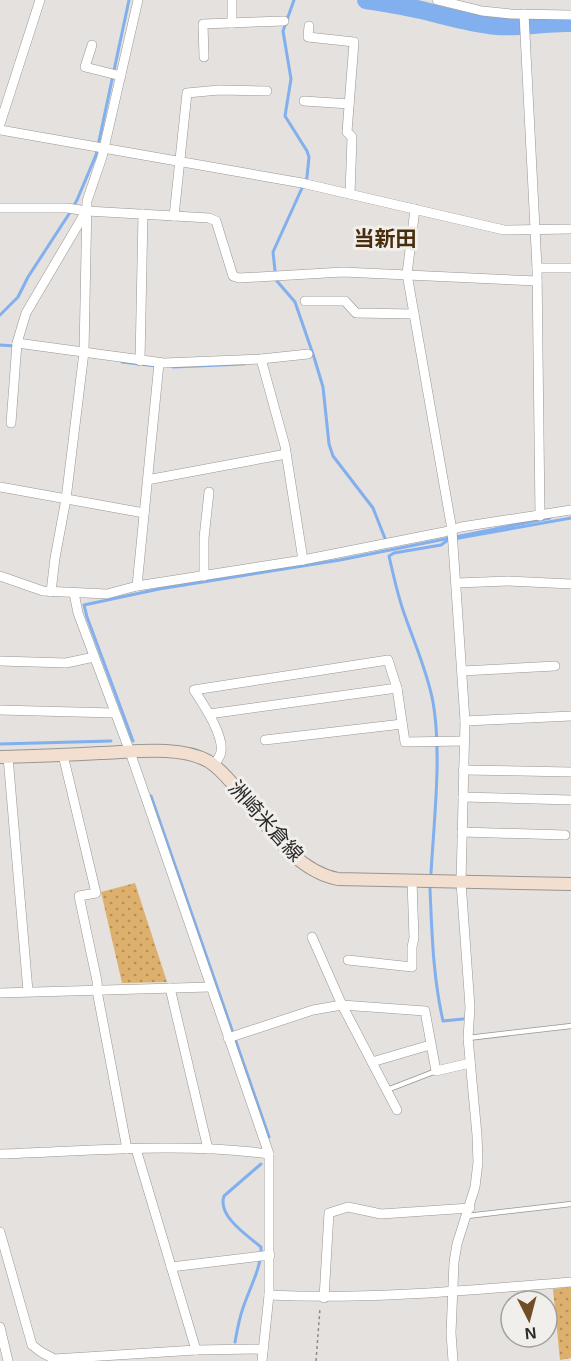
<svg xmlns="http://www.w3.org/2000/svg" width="571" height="1361" font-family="Helvetica,'Noto Sans JP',sans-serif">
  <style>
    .park { fill: url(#park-dots) }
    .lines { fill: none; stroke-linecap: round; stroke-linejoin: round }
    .stream { stroke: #82afed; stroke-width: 3 }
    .river { stroke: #82afed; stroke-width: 18 }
    .service-casing { stroke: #989693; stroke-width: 6 }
    .minor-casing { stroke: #989693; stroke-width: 10 }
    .secondary-casing { stroke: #989693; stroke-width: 14 }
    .path { stroke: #8e8c8a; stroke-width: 1.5; stroke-dasharray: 3 3; stroke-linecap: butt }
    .service { stroke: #fff; stroke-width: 4.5 }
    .minor { stroke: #fff; stroke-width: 9 }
    .secondary { stroke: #f2dfd0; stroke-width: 12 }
    .labels { text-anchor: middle; stroke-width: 6; stroke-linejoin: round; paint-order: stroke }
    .street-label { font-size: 20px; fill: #2a2928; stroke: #f1efec }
    .neighbourhood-label { font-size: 21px; font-weight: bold; fill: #492e0e; stroke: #f1efec }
  </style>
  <defs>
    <pattern id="park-dots" width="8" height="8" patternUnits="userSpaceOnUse" patternTransform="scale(1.5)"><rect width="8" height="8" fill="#ddb16d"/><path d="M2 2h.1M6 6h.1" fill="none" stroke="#b3905a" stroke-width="1.8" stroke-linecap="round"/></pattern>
  </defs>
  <rect width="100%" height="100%" fill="#e4e1de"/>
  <!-- park -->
  <g class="park">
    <polygon points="135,883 167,982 122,983 101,892"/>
    <polygon points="571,1287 571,1358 560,1360 553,1289"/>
  </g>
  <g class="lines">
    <!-- stream -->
    <g class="stream">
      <polyline points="294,0 283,31 291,79 285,116 307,151 309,157 307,177 273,252 276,280 295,302 314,357 323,387 329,444 333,456 373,508 386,541"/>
      <polyline points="0,315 18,297 28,277 69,214 77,200 96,155 129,0"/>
      <polyline points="0,345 15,346"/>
      <polyline points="122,362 157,366"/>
      <polyline points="173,367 244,364"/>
      <polyline points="133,741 87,617 84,605 159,589 340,560 550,518"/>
      <polyline points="0,744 111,741"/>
      <polyline points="151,796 269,1137"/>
      <path d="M431,873C434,820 442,753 433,702C427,670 413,640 403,610C397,592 393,574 389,556L394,553L441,545L448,540L459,538L571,518"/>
      <path d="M430,889C432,934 433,977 443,1021L463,1019"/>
      <path d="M235,1342C237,1331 239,1319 243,1308C249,1289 262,1267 261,1247C248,1236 217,1216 224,1196L261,1164"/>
    </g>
    <!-- river -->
    <path class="river" d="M366,0C384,3 403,6 421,10C446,16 471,24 497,26C519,28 547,22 571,23"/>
    <!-- service casing -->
    <g class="service-casing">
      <g id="service">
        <polyline points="468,1038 571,1026"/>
        <polyline points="387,1090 436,1071"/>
        <polyline points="467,1216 571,1204"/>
      </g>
    </g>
    <!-- minor casing -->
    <g class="minor-casing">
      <g id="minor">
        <polyline points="232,0 232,23"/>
        <polyline points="437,0 482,11 511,14 571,15"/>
        <polyline points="524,14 537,268 540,516"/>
        <polyline points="309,26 308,37 354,42 347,132 352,137 350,194"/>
        <polyline points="92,45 85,67 121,76"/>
        <polyline points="204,57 203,24 284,21"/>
        <polyline points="304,101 349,104"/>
        <polyline points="0,124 40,0"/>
        <polyline points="0,130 302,183 504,230 571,229"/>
        <polyline points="0,208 67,208 87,211 209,218 216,221 233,276 239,278 343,272 537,281"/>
        <polyline points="415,209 407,274 452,530 465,721 461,882 470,1007 468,1038 477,1135 478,1162 475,1187 457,1244 454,1262 451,1333 453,1361"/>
        <polyline points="174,216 187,93 219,90 267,91"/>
        <polyline points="537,268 571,268"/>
        <polyline points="305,301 345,301 356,313 414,314"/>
        <polyline points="17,343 164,363 261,359 308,354"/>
        <polyline points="261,359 285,446 303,560"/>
        <polyline points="140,361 143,214"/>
        <polyline points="11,423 17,343 26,313 85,213"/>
        <polyline points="147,480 286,454"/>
        <polyline points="0,487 144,513"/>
        <polyline points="0,576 43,591 107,594 137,586 303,560 444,532 461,527 571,510"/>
        <polyline points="204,576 204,538 209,492"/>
        <polyline points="457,583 508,581 571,584"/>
        <polyline points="137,586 159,363"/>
        <polyline points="51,592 55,558 66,499 84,352 87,201 102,157 138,0"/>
        <polyline points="74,593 78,613 130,752 269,1154 269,1295 262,1361"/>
        <polyline points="0,661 66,663 94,657"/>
        <polyline points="462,671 555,666"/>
        <polyline points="0,710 114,713"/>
        <polyline points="209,714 397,688"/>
        <polyline points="465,721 571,716"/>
        <polyline points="265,740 402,724"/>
        <polyline points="63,755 96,893 79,896 97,981 98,996 127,1149"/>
        <polyline points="8,757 28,991"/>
        <path d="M214,765C216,762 220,757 221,752C224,735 203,704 194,690L388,660L397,688L405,742L464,741"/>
        <polyline points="463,770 571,772"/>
        <polyline points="463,797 571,800"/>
        <polyline points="462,832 565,835"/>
        <polyline points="312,937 342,1005 397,1110"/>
        <polyline points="348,960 412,967 412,947 414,938 412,881"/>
        <polyline points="170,988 208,1149"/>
        <polyline points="0,993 210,987"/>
        <polyline points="228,1038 313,1010 342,1005 425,1011 436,1071 470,1063"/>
        <polyline points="372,1062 430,1045"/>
        <polyline points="136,1149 196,1350"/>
        <path d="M0,1154C89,1151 180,1142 269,1154"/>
        <polyline points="0,1232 32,1345 41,1352 54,1359 196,1350 263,1349"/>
        <polyline points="171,1267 270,1255"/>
        <path d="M269,1295C370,1300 471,1290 571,1282"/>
        <polyline points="324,1298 329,1213 348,1207 381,1214 470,1208"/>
        <polyline points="0,1327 8,1361"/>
      </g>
    </g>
    <!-- secondary casing -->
    <g class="secondary-casing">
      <path id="secondary" d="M0,757C33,756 67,755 100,753C133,752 179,745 208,761C220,768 229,780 238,790C266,823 293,870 338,879L571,884"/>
    </g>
    <!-- path -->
    <polyline class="path" points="316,1361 320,1308"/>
    <!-- service -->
    <use href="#service" class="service"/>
    <!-- minor -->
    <use href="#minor" class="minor"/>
    <!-- secondary -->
    <use href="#secondary" class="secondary"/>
  </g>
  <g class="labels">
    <!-- street labels -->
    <g class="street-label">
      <text transform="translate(266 821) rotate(48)" y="7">洲崎米倉線</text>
    </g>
    <!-- neighbourhood labels -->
    <g class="neighbourhood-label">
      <text x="385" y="246">当新田</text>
    </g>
  </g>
  <!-- north arrow -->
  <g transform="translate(529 1319) rotate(174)"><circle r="28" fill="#f1efec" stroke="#a1a09e" stroke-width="1.5"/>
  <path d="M0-4.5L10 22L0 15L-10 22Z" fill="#704d26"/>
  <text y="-9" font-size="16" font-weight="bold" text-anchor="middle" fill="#2a2928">N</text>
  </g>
</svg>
